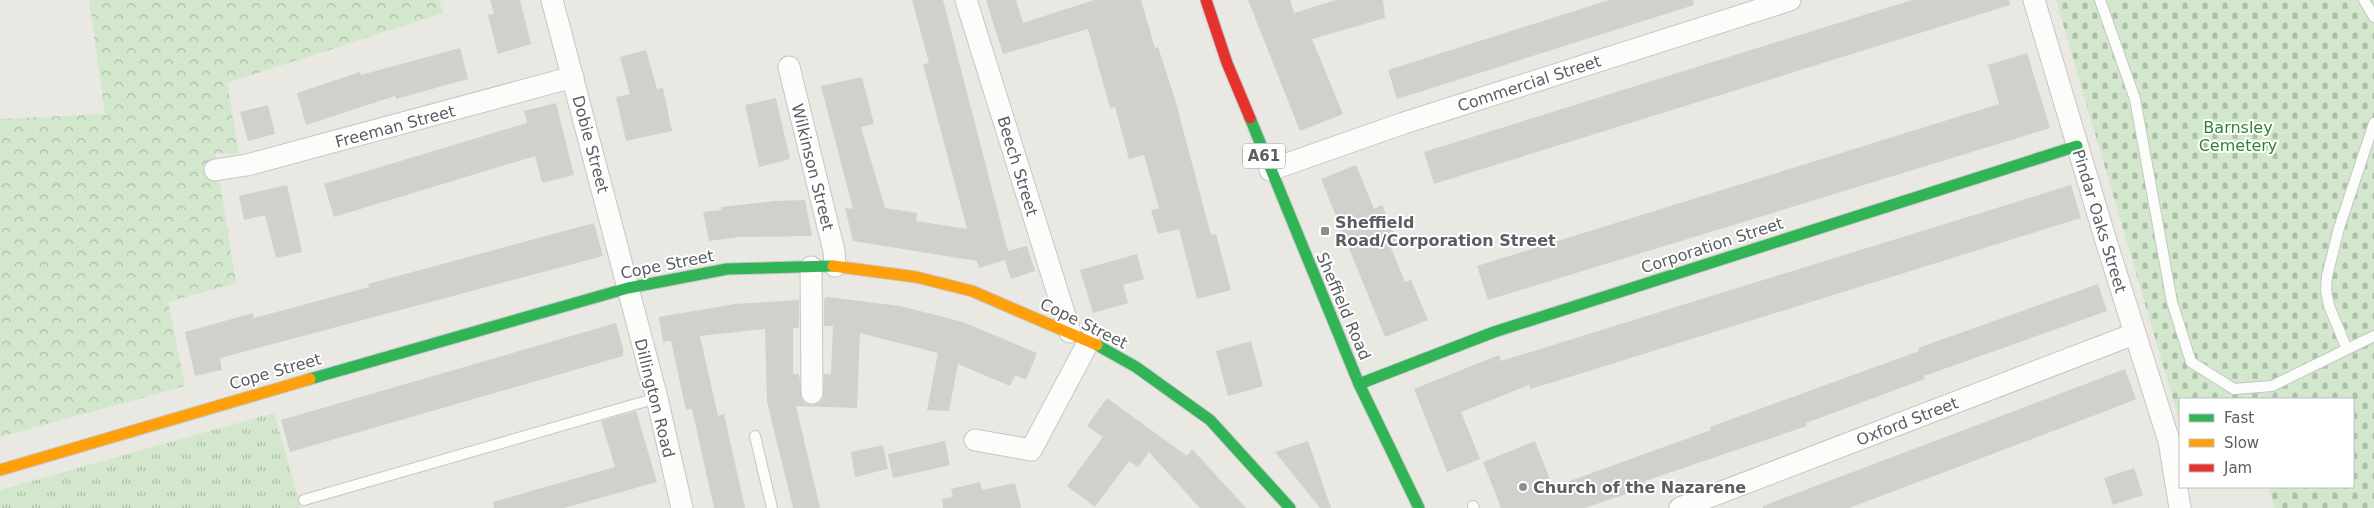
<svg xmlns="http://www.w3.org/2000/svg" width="2374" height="508" font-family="'DejaVu Sans',sans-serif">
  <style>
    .grass { fill: url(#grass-tufts) }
    .cemetery { fill: url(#cemetery-stones) }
    .park { fill: url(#park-crowns) }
    .building { fill: #d1d0cd }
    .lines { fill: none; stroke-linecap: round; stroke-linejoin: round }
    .lane-casing { stroke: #c6c6c6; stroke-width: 12 }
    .street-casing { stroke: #c6c6c6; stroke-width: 23 }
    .fast-casing { stroke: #c7c7c7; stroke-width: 13 }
    .slow-casing { stroke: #c7c7c7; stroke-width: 13 }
    .jam-casing { stroke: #c7c7c7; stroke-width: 13 }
    .lane { stroke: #fcfcfb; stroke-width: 10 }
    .street { stroke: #fcfcfb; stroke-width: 21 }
    .fast { stroke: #30b455; stroke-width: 11 }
    .slow { stroke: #ff9f0a; stroke-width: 11 }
    .jam { stroke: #e5322d; stroke-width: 11 }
    .poi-dot { fill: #8c8e8f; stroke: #fff; stroke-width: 2 }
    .labels { text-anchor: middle; stroke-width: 4; stroke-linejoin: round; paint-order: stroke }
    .shield { fill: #fff; stroke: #8b8e91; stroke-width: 1 }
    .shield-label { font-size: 15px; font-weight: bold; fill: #595e62 }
    .street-label { font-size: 16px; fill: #595e62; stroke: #fff }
    .park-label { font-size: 16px; fill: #32832f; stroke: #fff }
    .poi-label { font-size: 16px; font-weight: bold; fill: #595e62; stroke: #fff; text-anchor: start }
  </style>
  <defs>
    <pattern id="grass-tufts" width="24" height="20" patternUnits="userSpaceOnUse" patternTransform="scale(1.25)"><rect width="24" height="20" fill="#d2e7cc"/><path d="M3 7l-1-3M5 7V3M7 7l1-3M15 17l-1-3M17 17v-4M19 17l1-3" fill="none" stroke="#adbea9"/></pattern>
    <pattern id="cemetery-stones" width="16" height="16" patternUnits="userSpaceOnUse" patternTransform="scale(1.25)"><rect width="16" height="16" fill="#d2e7cc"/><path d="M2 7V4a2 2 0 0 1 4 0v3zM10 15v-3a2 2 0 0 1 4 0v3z" fill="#adbea9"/></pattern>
    <pattern id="park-crowns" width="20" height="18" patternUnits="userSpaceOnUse" patternTransform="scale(1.25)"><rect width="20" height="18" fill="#d2e7cc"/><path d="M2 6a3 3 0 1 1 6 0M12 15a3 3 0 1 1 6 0" fill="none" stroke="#adbea9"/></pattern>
  </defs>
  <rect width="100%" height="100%" fill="#eae8e3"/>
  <!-- grass -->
  <polygon class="grass" points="274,413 301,508 0,508 0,490"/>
  <!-- cemetery -->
  <polygon class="cemetery" points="2056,0 2374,0 2374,508 2275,508 2268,487 2353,487 2353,399 2180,399 2180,423"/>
  <!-- park -->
  <polygon class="park" points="89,0 439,0 443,13 227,83 239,154 215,153 236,283 168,302 185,386 0,437 0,119 105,114"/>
  <!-- building -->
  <g class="building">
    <polygon points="490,0 520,0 531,44 498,54 488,15 494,14"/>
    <polygon points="912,0 943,0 1008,251 1027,246 1035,271 1011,279 1005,260 979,268 977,261 853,241 845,208 853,209 821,86 862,77 874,124 861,127 885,208 917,213 916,221 967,229 923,64 929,63"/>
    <polygon points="986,0 1016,0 1023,23 1094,0 1141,0 1155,48 1158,47 1175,99 1211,235 1216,234 1231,290 1197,299 1179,229 1158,234 1151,210 1159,208 1144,155 1129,159 1115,107 1110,108 1088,29 1003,54"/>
    <polygon points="1248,0 1290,0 1294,13 1336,0 1383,0 1385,18 1312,39 1343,114 1300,131"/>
    <polygon points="1609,0 1693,0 1694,5 1397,99 1388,70"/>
    <polygon points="1912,0 2009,0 2010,5 1434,184 1424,152"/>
    <polygon points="460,48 468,79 396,99 395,96 306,125 297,93 360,72 361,75"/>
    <polygon points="646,50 657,89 663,88 672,131 626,141 616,97 630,94 620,57"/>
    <polygon points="2027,53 2050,128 1488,300 1477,266 1999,104 1988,65"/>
    <polygon points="776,98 790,159 759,167 745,105"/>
    <polygon points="556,103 574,175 542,183 535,156 334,217 324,184 527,123 524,111"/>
    <polygon points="268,105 275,134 248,141 240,112"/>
    <polygon points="1356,165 1374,209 1382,205 1398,243 1390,246 1405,282 1411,280 1428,320 1385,337 1321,179"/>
    <polygon points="287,185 302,252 276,258 265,215 244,220 239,196"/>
    <polygon points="2071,185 2081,218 1560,380 1530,389 1529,385 1461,412 1480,459 1447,472 1414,389 1499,355 1501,361"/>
    <polygon points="805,200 812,236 739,237 709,241 703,212 721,210 721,207 775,201"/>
    <polygon points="594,223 603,256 220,358 222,370 195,376 185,332 253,313 254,318 369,287 368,284"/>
    <polygon points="1137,254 1144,279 1123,285 1128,303 1093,313 1080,270"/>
    <polygon points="2098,284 2107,311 1924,376 1925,379 1806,423 1807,426 1645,481 1647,487 1585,508 1501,508 1483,462 1535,441 1553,487 1711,430 1710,427 1919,351 1918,348"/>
    <polygon points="827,297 900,306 963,322 1037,353 1026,380 1015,375 1010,386 958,364 949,411 927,410 938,353 860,333 857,408 796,406 820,508 793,508 767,402 765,329 700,336 718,416 724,414 745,508 714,508 692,409 686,410 671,341 663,342 659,317 735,304 799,300 799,328 793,328 793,374 799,374 802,400 806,404 813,405 819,403 823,399 824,374 831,374 833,326 824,326 824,299"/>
    <polygon points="616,323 623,348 623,356 290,452 281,420"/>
    <polygon points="1251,341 1263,386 1228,396 1216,351"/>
    <polygon points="2125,369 2136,399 2106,411 1849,508 1763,508 1763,506"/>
    <polygon points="1107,398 1187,456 1192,449 1246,508 1200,508 1149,452 1138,467 1129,461 1095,507 1067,486 1103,437 1087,426"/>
    <polygon points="636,411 657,482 564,508 494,508 493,502 615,467 601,421"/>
    <polygon points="945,441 950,465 893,478 888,454"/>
    <polygon points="1308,441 1331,508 1320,508 1275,452"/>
    <polygon points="883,445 888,469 855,477 851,452"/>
    <polygon points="2134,468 2143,495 2113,505 2104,478"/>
    <polygon points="980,482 982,490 1015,483 1021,508 943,508 942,499 953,497 951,489"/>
  </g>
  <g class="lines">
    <!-- lane casing -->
    <g class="lane-casing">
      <g id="lane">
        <polyline points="2100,0 2135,99 2172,302 2191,362 2234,389 2272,386 2374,336"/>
        <polyline points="2364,0 2374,17"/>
        <polyline points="2347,349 2329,306 2326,291 2327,276 2339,228 2374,123"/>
        <polyline points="755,436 772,508"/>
        <polyline points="304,500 657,398"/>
        <polyline points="1473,506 1474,508"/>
      </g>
    </g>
    <!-- street casing -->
    <g class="street-casing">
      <g id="street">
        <polyline points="552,0 657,398 682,508"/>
        <polyline points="966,0 1070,332"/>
        <polyline points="2034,0 2106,241 2169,441 2180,508"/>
        <polyline points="789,67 834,251 835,266"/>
        <polyline points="215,170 247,165 573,77"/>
        <polyline points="1270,170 1404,123 1790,0"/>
        <polyline points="811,267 812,393"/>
        <polyline points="975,440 1031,450 1089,341"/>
        <polyline points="1680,508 2134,334"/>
      </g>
    </g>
    <!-- fast casing -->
    <g class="fast-casing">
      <g id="fast">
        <polyline points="1250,118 1359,384 1419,508"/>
        <polyline points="1097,345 1136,367 1210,420 1290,508"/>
        <polyline points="310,379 628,288 727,269 833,266"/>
        <polyline points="1359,384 1494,332 2077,146"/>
      </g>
    </g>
    <!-- slow casing -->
    <g class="slow-casing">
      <g id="slow">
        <polyline points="833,266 916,277 972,291 1097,345"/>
        <polyline points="0,470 310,379"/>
      </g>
    </g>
    <!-- jam casing -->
    <g class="jam-casing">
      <polyline id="jam" points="1206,0 1227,63 1250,118"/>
    </g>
    <!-- lane -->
    <use href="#lane" class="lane"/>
    <!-- street -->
    <use href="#street" class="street"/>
    <!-- fast -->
    <use href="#fast" class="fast"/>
    <!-- slow -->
    <use href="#slow" class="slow"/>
    <!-- jam -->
    <use href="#jam" class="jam"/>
  </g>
  <!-- markers -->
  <g class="poi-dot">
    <rect x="1320" y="226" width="10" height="10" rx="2.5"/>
    <circle cx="1523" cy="487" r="5"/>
  </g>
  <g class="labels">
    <!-- shield labels -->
    <rect class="shield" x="1243" y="143.5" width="42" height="25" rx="4"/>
    <g class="shield-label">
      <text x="1264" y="161">A61</text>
    </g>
    <!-- street labels -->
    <g class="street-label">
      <text transform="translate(1529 83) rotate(-18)" y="6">Commercial Street</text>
      <text transform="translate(395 126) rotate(-15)" y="6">Freeman Street</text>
      <text transform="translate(591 144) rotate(75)" y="6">Dobie Street</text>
      <text transform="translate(1018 166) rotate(73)" y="6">Beech Street</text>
      <text transform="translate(813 167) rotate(76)" y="6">Wilkinson Street</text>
      <text transform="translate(2100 221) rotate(73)" y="6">Pindar Oaks Street</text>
      <text transform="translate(1712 245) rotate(-18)" y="6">Corporation Street</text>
      <text transform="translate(667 264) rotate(-11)" y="6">Cope Street</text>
      <text transform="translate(1344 306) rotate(67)" y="6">Sheffield Road</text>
      <text transform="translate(1084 323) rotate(26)" y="6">Cope Street</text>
      <text transform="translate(275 371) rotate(-16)" y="6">Cope Street</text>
      <text transform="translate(655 398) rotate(76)" y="6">Dillington Road</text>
      <text transform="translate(1907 421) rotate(-21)" y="6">Oxford Street</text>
    </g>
    <!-- park labels -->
    <g class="park-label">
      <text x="2238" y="133">Barnsley<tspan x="2238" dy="18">Cemetery</tspan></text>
    </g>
    <!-- poi labels -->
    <g class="poi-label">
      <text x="1335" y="228">Sheffield<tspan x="1335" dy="18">Road/Corporation Street</tspan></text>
      <text x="1533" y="493">Church of the Nazarene</text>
    </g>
  </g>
  <!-- legend -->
  <rect x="2179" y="398" width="175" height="90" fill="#ffffff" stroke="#bdbfc0"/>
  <rect x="2189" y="414" width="25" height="8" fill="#30b455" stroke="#bdbfc0"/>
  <text x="2224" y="423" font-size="15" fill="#595e62">Fast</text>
  <rect x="2189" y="439" width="25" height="8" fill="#ff9f0a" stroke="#bdbfc0"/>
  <text x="2224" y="448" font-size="15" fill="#595e62">Slow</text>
  <rect x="2189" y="464" width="25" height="8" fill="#e5322d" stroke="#bdbfc0"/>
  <text x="2224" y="473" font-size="15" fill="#595e62">Jam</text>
</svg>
